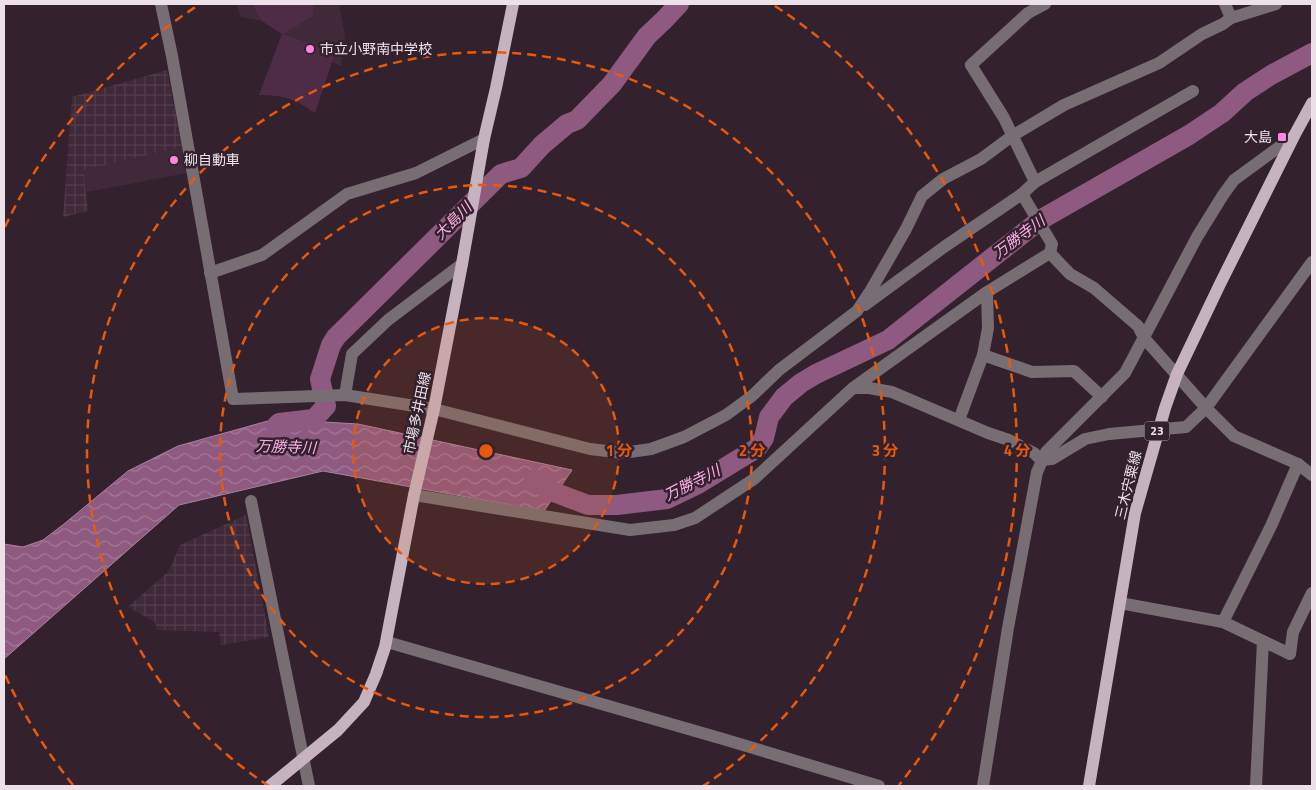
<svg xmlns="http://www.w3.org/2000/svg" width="1316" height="790" font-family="'Titillium Web','Noto Sans JP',sans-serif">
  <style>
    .built { fill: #402939 }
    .industrial { fill: url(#industrial-grid) }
    .pitch { fill: #4f2c46 }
    .water { fill: url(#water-waves); stroke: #aa829f }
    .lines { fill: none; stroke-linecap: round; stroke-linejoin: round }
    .river { stroke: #8e5a7f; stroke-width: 20 }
    .minor { stroke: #776e74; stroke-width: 12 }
    .major { stroke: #c7b3c0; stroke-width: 12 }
    .ring { fill: none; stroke: #e8590c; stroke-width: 2.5; stroke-dasharray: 9 6 }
    .poi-dot { fill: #fe85e0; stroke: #33222e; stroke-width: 2 }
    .labels { text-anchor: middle; stroke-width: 5; stroke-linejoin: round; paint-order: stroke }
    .shield { fill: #33222e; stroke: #b5a8b1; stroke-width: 1 }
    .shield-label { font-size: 12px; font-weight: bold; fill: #ede1e9 }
    .poi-label { font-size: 14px; fill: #ede1e9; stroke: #33222e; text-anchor: start }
    .street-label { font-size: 14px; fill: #ede1e9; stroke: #33222e }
    .water-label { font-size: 15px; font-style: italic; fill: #ffb1e8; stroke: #33222e }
    .centre { fill: #e8590c; stroke: #33222e; stroke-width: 2.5 }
    .ring-label { font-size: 15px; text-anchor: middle; font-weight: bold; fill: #e8590c; stroke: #33222e; stroke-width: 5; stroke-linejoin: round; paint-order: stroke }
  </style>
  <defs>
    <pattern id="industrial-grid" width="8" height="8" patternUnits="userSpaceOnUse" patternTransform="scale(1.25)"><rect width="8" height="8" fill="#402939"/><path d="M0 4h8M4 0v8" fill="none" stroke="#533e4c"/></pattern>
    <pattern id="water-waves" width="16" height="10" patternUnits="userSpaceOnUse" patternTransform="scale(1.25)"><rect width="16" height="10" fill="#8e5a7f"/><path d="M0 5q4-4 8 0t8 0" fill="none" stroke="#a47997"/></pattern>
  </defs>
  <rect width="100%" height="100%" fill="#33222e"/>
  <!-- built -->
  <g class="built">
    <polygon points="236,4 339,4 345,35 341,66 332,62 315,113 299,102 283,96 259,95 282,34 262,21 241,17"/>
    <polygon points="182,147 187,173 87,192 84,170"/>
  </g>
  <!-- industrial -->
  <g class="industrial">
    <polygon points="167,70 182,147 84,170 88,211 63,217 72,97"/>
    <polygon points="246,515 269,637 221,645 219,632 157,630 155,622 128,607 169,571 180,545"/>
  </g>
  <!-- pitch -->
  <path class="pitch" d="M252,4H313V16L283,34L335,53L315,113C295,99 284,95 259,95L282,34L262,21Z"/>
  <!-- water -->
  <polygon class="water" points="275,419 358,424 572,470 544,511 323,471 179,505 4,659 4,544 23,547 43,540 64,524 128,471 178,446"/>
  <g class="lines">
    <!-- river -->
    <g class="river">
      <polyline points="276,426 279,423 314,419 326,406 320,379 331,345 336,337 501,174 521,168 542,145 567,124 577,120 612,84 647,36 664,20 679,4"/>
      <polyline points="534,479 551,491 588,505 617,505 667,499 698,484 757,448 764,438 769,417 784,397 801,383 816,374 888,340 1040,220 1189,135 1222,113 1245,92 1271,75 1312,53"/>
    </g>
    <!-- minor -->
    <g class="minor">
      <polyline points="161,4 172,56 233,399 345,395 434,409 590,449 623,453 651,449 684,437 726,415 752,396 779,370 857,311 871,290 906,229 922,196 943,179 981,159 1012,136 1064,105 1159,63 1202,34 1223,24 1231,18 1276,4"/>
      <polyline points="1225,4 1231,18"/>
      <polyline points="1035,182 1004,118 971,65 1028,13 1045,4"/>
      <polyline points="1022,194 1052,244 1050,253 1070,274 1094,288 1138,326 1144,338 1206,408 1234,436 1298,464 1312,475"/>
      <polyline points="210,273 262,255 347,194 416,173 484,139"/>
      <polyline points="865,305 944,247 1022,194 1035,182 1193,91"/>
      <polyline points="983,355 1032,372 1074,371 1102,397"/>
      <polyline points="854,388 869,388 892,392 988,433 1009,440 1034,453 1041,460 1052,459 1085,439 1109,434 1186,427 1206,408 1312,262"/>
      <polyline points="345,395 352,354 388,320 462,264"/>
      <polyline points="959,420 983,355 988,328 987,292"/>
      <polyline points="414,495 630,530 674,525 695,518 754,479 853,388 987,292 1050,253"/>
      <polyline points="251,501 309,786"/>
      <polyline points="1120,603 1223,622 1290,654 1293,632 1312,593"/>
      <polyline points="1223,622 1271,526 1298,464"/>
      <polyline points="387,642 723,739 879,786"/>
      <polyline points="983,786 1008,628 1037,472 1046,452 1125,373 1197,237 1223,195 1234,180 1294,136"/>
      <polyline points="1256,786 1263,641"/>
    </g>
    <!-- major -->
    <g class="major">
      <polyline points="270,786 338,730 364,702 376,674 385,647 414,495 434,409 462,264 484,139 496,88 513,4"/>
      <polyline points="1089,786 1135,513 1165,408 1177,374 1220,284 1294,136 1312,103"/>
    </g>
  </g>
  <!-- distance rings -->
  <circle cx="486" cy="451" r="133" fill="#e8590c" fill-opacity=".12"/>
  <g class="ring">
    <circle cx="486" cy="451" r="133"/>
    <circle cx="486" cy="451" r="266"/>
    <path d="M269 786A399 399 0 1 1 703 786"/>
    <path d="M73 785A531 531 0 0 1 5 675M5 227A531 531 0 0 1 197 6M775 6A531 531 0 0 1 899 785"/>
  </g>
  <!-- markers -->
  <g class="poi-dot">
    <circle cx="310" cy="49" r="5"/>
    <rect x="1277" y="132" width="10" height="10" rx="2.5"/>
    <circle cx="174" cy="160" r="5"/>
  </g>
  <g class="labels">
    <!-- shield labels -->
    <rect class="shield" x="1144.5" y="421.5" width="25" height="19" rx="4"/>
    <g class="shield-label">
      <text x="1157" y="435">23</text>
    </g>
    <!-- poi labels -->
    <g class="poi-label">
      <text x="320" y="54">市立小野南中学校</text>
      <text x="1272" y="142" text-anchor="end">大島</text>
      <text x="184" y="165">柳自動車</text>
    </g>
    <!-- street labels -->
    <g class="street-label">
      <text transform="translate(417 413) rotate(-78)" y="5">市場多井田線</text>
      <text transform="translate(1128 485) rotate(-76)" y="5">三木宍粟線</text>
    </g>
    <!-- water labels -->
    <g class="water-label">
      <text transform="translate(453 221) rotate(-45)" y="5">大島川</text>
      <text transform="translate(1019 237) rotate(-37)" y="5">万勝寺川</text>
      <text transform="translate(286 447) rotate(2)" y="5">万勝寺川</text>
      <text transform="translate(692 483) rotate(-27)" y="5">万勝寺川</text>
    </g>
  </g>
  <circle cx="486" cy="451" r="8" class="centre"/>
  <g class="ring-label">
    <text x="619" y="456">1 分</text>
    <text x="752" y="456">2 分</text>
    <text x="885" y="456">3 分</text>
    <text x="1017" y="456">4 分</text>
  </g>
  <!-- border -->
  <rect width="1316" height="790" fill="none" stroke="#ede1e9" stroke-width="10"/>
</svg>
